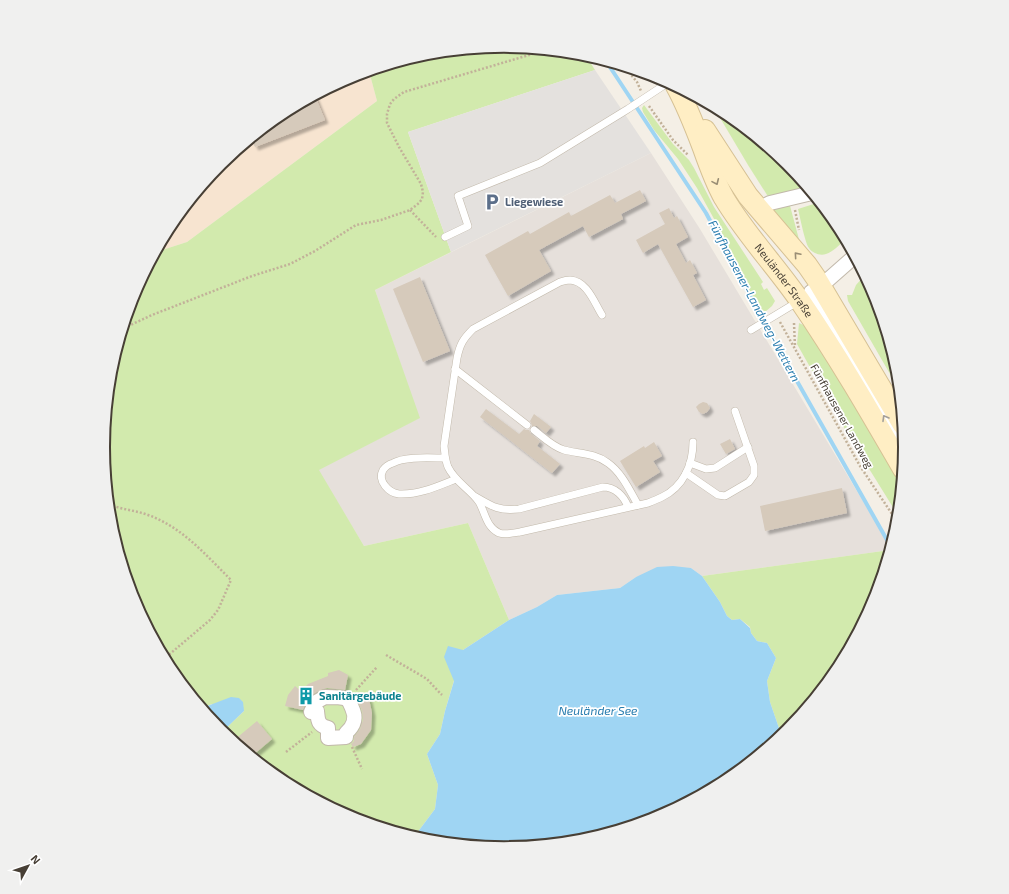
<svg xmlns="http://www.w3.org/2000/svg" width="1009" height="894" font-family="'Exo 2',sans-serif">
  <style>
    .commercial { fill: #f7e4d0 }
    .industrial { fill: #e6e0db }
    .green { fill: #d2eaad }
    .parking { fill: #e4e1de }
    .water { fill: #9fd5f3 }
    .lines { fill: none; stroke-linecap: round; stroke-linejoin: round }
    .stream { stroke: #9fd5f3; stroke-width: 4 }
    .building { fill: #d6cabb; filter: url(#shadow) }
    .lane-casing { stroke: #c2b9ab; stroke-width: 8 }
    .street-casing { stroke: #c2b9ab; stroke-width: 16 }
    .secondary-casing { stroke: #d6c194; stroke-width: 22 }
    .path { stroke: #c2b199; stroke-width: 2.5; stroke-dasharray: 2 2; stroke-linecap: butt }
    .lane { stroke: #fff; stroke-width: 7 }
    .street { stroke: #fff; stroke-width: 14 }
    .secondary { stroke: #ffeec4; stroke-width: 20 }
    .oneway { stroke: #9a8e75 }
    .oneway2 { stroke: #a39f9a }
    .labels { text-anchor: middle; stroke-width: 3.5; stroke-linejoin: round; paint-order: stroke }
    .service-label { font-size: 11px; font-weight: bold; fill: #4e5e75; stroke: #fff; text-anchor: start }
    .street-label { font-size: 11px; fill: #473f35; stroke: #fff }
    .culture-label { font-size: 11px; font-weight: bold; fill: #0d838f; stroke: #fff; text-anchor: start }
    .water-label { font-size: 12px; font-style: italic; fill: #297daf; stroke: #fff }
    .rim { fill: none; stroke: #473f35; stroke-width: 2 }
  </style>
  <defs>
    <filter id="shadow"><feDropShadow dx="3.5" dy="3.5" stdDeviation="1" flood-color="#0004"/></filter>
  </defs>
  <rect width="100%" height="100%" fill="#f4efe6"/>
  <!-- commercial -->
  <polygon class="commercial" points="369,71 377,101 187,242 156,252 171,224 221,163 282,113 351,76"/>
  <!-- industrial -->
  <polygon class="industrial" points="651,153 700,229 891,548 890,550 702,576 691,568 636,577 620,588 557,595 537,607 509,620 468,523 364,546 318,470 419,418 375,290"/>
  <!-- green -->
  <g class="green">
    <polygon points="505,46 583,54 585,54 595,70 408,132 451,252 375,290 420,418 319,470 364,546 468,523 509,620 463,650 445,711 440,734 427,754 438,785 435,809 414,837 351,817 282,780 222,732 244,711 212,704 202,708 171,670 134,600 111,525 104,447 111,369 134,293 156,252 187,242 377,101 369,71 426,54"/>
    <polygon points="644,105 673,144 689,160 694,168 714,207 763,282 761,284 764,290 767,288 775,301 772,306 765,312 762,311 761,312 745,282 724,237 697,188 678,159 654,130 643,112 642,108"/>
    <polygon points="713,106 727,114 788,164 809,189 769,198 748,165"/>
    <polygon points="789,202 801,247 770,208"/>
    <path d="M820,202L838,224L846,239C840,244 833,252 826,254C820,256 812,253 809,248C805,243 800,217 798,209Z"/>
    <polygon points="865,275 875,294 898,369 901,397 890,374 848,301 847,295 852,295 856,285"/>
    <polygon points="799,323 810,328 850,392 902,481 899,517 850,438 797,344"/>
    <polygon points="890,550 875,601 838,670 788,731 783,734 781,734 770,702 767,681 776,658 767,643 757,641 751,633 750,627 740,619 732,620 727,616 720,602 702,576"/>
  </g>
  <!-- parking -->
  <polygon class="parking" points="595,70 651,153 451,252 408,132"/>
  <!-- water -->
  <g class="water">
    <polygon points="673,566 691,568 702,576 720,602 727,616 732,620 740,619 750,628 751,633 757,641 767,643 776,658 767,681 770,702 781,734 783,734 727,781 658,818 583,840 504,848 426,840 414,837 435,809 438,785 427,754 440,734 445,711 454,681 444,657 448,646 463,650 509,620 537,607 557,595 620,588 636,577 657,567"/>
    <polygon points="231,697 239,698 243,702 244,711 222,732 202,708"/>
  </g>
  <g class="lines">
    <!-- stream -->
    <polyline class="stream" points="606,61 706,213 772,337 891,547"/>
  </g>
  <!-- building -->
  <g class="building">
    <polygon points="315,96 325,120 255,147 251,139 282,113"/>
    <polygon points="640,190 646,201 621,214 623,219 589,237 583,226 539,250 551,271 508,296 485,255 528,231 530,234 569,212 571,216 610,195 615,203"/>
    <polygon points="669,208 674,218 677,216 688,237 676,244 686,263 690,260 697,273 693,275 706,300 693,307 658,244 643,253 636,240 665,224 659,213"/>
    <polygon points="420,277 450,351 423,362 393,289"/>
    <polygon points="703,402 707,403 710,408 707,412 703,414 699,412 696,407 699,404"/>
    <polygon points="486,409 519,434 524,429 526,430 529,430 531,434 540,441 537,446 560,464 552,473 480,417"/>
    <polygon points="534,414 551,427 546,433 537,426 532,426 531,423 530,421"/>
    <polygon points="730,439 735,449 726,454 720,444"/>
    <polygon points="654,442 662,456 653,461 660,472 636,487 620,461 644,446 645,448"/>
    <polygon points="842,488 847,513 765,531 760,506"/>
    <polygon points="339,670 348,675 345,690 327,688 321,690 312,695 309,698 303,710 285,706 288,695 295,686 301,691 308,684 328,676 328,673"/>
    <polygon points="363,693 369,699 372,713 371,730 361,744 353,747 351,744 354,741 354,737 360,729 363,720 362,710 356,698"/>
    <polygon points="257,721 272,739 252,756 233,741"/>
  </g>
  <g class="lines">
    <!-- lane casing -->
    <g class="lane-casing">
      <g id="lane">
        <polyline points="445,237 468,226 458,196 540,163 628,109 669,82"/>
        <path d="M602,315C594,302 587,281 570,280C567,280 563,281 560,282L473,329C463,339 460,344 457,358L444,446C445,454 445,460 448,467C455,482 470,489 479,502C485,512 486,527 499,533C505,535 514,533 520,532L648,503C653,501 658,499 662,497C683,487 693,465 693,442"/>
        <polyline points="751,330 799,301"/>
        <polyline points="455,369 527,425"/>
        <path d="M534,430C543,437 553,447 564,450C579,454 595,453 608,463C622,473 630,491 638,505"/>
        <path d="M445,458C431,458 405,456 393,463C390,464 385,467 383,470C377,481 389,493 399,494C419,495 438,486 456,479"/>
        <polyline points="690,463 706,469 715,468 748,447"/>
        <polyline points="686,473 718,495 725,496 749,482 754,475 754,466 735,411"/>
        <path d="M476,497C493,507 499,511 519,509L603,487C615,487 624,496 628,507"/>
      </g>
    </g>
    <!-- street casing -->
    <g class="street-casing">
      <g id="street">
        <polyline points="758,209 770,203 812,193"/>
        <polyline points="814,290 821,286 855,256"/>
        <polyline points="811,292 905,452"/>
        <path d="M325,697C330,697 343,697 347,699C349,701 351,705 352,708C357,718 354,726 346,733V737L328,738V728C318,725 318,721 317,711L311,712L316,702Z"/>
      </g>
    </g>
    <!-- secondary casing -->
    <g class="secondary-casing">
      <g id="secondary">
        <path id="s1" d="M676,86C687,106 695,127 703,148C709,165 715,182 724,198C746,235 776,266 800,301C837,355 870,412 903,469"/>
        <polyline points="705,130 748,196 807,265 816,278 903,425"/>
      </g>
    </g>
    <!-- path -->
    <g class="path">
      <polyline points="624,66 637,82 641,91"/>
      <polyline points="649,106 673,140 688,155"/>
      <polyline points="410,210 436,237"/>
      <polyline points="795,210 799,230"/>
      <polyline points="780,322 860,466 898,523"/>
      <polyline points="794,323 795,347"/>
      <polyline points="124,328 152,315 252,276 290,264 315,251 356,225 381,220 410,210 419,203 422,199 423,192 421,184 399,147 387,123 387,114 390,104 394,99 404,92 546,50"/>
      <path d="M109,504C122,510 135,510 148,515C182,527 206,555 231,580L218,610L210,620L165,658"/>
      <polyline points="386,655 427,679 438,691 442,695"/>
      <polyline points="356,690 377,667"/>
      <polyline points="352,747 362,769"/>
      <polyline points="286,752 312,732"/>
    </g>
    <!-- lane -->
    <use href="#lane" class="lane"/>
    <!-- street -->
    <use href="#street" class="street"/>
    <!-- secondary -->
    <use href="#secondary" class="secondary"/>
  </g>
  <!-- one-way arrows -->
  <defs><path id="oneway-chevron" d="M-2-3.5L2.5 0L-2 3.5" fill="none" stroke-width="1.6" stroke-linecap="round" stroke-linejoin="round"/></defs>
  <g class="oneway">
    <use href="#oneway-chevron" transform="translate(716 182) rotate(66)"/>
    <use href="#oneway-chevron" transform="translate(797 255) rotate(-131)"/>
  </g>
  <use class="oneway2" href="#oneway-chevron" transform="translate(885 418) rotate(-120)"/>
  <!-- icons -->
  <defs>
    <g id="parking-bare" transform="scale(1.38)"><path d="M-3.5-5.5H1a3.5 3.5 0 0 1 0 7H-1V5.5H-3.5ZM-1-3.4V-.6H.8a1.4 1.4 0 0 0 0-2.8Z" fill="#5c6f8a" stroke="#fff" stroke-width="2.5" paint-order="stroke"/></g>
    <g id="building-bare" transform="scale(1.38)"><path d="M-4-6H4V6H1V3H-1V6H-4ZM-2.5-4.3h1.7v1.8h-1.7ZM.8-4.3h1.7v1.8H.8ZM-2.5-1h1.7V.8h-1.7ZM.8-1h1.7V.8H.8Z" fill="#0f9aa8" stroke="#fff" stroke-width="2.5" paint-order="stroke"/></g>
  </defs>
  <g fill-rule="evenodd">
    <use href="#parking-bare" x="492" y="202"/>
    <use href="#building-bare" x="306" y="696"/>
  </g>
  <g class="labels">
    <!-- service labels -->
    <g class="service-label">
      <text x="505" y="206">Liegewiese</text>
    </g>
    <!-- street labels -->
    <g class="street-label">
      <text dy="4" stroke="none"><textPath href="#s1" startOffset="224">Neuländer Straße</textPath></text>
      <text transform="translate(842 416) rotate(61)" y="4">Fünfhausener Landweg</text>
    </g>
    <!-- culture labels -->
    <g class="culture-label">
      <text x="319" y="700">Sanitärgebäude</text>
    </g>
    <!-- water labels -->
    <g class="water-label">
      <text transform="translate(754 301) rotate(62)" y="4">Fünfhausener-Landweg-Wettern</text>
      <text x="598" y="715">Neuländer See</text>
    </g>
  </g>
  <!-- crop -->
  <path d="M0 0H1009V894H0ZM110 447a394 394 0 1 1 788 0a394 394 0 1 1-788 0Z" fill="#f0f0ef" fill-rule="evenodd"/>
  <path class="rim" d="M110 447a394 394 0 1 1 788 0a394 394 0 1 1-788 0Z"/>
  <!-- north arrow -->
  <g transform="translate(28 866) rotate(50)" stroke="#ffffff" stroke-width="3" paint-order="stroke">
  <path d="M0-3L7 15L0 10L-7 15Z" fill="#473f35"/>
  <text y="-6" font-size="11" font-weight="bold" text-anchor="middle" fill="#473f35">N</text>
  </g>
</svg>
